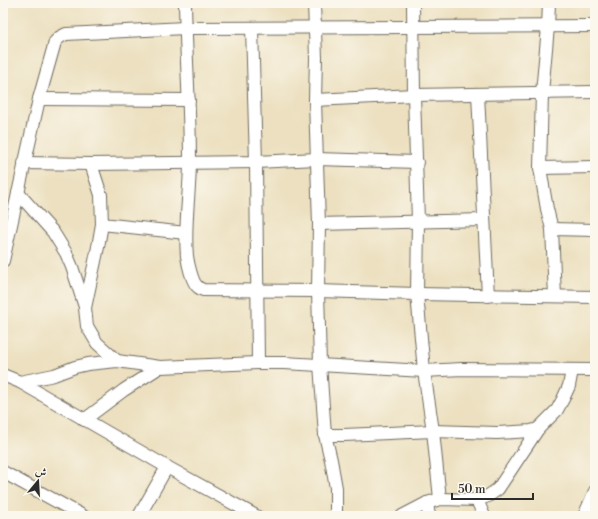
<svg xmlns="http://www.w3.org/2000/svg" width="598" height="519" font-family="'Libre Bodoni',Amiri,serif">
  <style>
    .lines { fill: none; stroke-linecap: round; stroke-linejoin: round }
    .minor-casing { stroke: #6f6a5f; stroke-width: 14 }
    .minor { stroke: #fff; stroke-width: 12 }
  </style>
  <rect width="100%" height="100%" fill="#fbf7ec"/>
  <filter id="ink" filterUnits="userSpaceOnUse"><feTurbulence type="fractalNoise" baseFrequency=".025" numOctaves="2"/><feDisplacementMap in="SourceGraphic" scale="8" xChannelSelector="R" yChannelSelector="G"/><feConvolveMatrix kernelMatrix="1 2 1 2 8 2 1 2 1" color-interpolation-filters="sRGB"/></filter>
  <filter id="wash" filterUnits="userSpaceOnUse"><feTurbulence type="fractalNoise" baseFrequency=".012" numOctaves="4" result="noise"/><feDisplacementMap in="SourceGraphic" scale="16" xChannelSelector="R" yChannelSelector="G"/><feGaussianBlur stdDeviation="0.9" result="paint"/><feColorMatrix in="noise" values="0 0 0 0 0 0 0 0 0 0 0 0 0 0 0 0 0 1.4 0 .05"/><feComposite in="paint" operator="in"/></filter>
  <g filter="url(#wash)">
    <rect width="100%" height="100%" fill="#ece0c0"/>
  </g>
  <g filter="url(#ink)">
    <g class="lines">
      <!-- minor casing -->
      <g class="minor-casing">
        <g id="minor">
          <path d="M185,3C186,56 190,109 190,161C190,193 184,224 187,256C188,263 192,283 198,287C199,288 201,289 203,290L318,291L417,294L595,297"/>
          <polyline points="314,3 316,58 315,100 319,224 318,291 320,364 325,435 331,460 336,488 336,516"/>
          <polyline points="413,3 414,95 418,221 417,294 424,371 433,431 440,499"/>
          <polyline points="549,3 548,27 542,93 540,168 547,209 552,229 555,296"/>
          <polyline points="252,28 256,162 258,363"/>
          <polyline points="478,94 488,296"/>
          <polyline points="39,99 189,100"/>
          <polyline points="315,100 414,95 595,92"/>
          <polyline points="24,163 91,164 256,162 317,159 417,162"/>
          <polyline points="91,164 101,195 102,224 98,247 85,308 87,326 97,343 117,361"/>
          <polyline points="540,168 595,167"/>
          <polyline points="18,193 53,232 66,253 72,267 85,307"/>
          <polyline points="102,224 186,233"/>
          <polyline points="319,224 484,220"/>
          <polyline points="552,229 595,230"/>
          <polyline points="3,261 39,99 55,42 60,37 66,34 185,28 595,26"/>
          <polyline points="3,375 20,382 167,467 256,516"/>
          <polyline points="20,382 54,375 75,367 88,364 117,361 160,367 258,363 284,363 424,371 462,369 595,370"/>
          <polyline points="84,420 124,390 160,367"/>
          <polyline points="325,435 344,435 433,431 497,433 531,431 538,429"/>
          <polyline points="3,472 83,516"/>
          <polyline points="477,500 484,516"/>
          <polyline points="427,503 429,516"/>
          <polyline points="139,516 167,467"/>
          <polyline points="402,516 427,503 440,499 477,500 488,496 498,489 538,429 557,410 563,399 569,386 572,370"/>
          <polyline points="584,516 595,491"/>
        </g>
      </g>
      <!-- minor -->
      <use href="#minor" class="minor"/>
    </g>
  </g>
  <!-- margin -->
  <rect width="598" height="519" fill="none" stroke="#fbf7ec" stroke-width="16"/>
  <!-- north arrow -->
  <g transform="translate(38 481) rotate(18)" stroke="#fbf7ec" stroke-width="3" paint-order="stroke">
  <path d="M0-3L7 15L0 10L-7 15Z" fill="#2b2b2b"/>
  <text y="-6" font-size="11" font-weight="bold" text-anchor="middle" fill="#2b2b2b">ش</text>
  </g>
  <!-- scale -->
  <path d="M452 493v6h81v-6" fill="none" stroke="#2b2b2b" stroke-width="2"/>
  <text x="458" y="493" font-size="12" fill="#2b2b2b" stroke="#fbf7ec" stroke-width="3" paint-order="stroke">50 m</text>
</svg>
